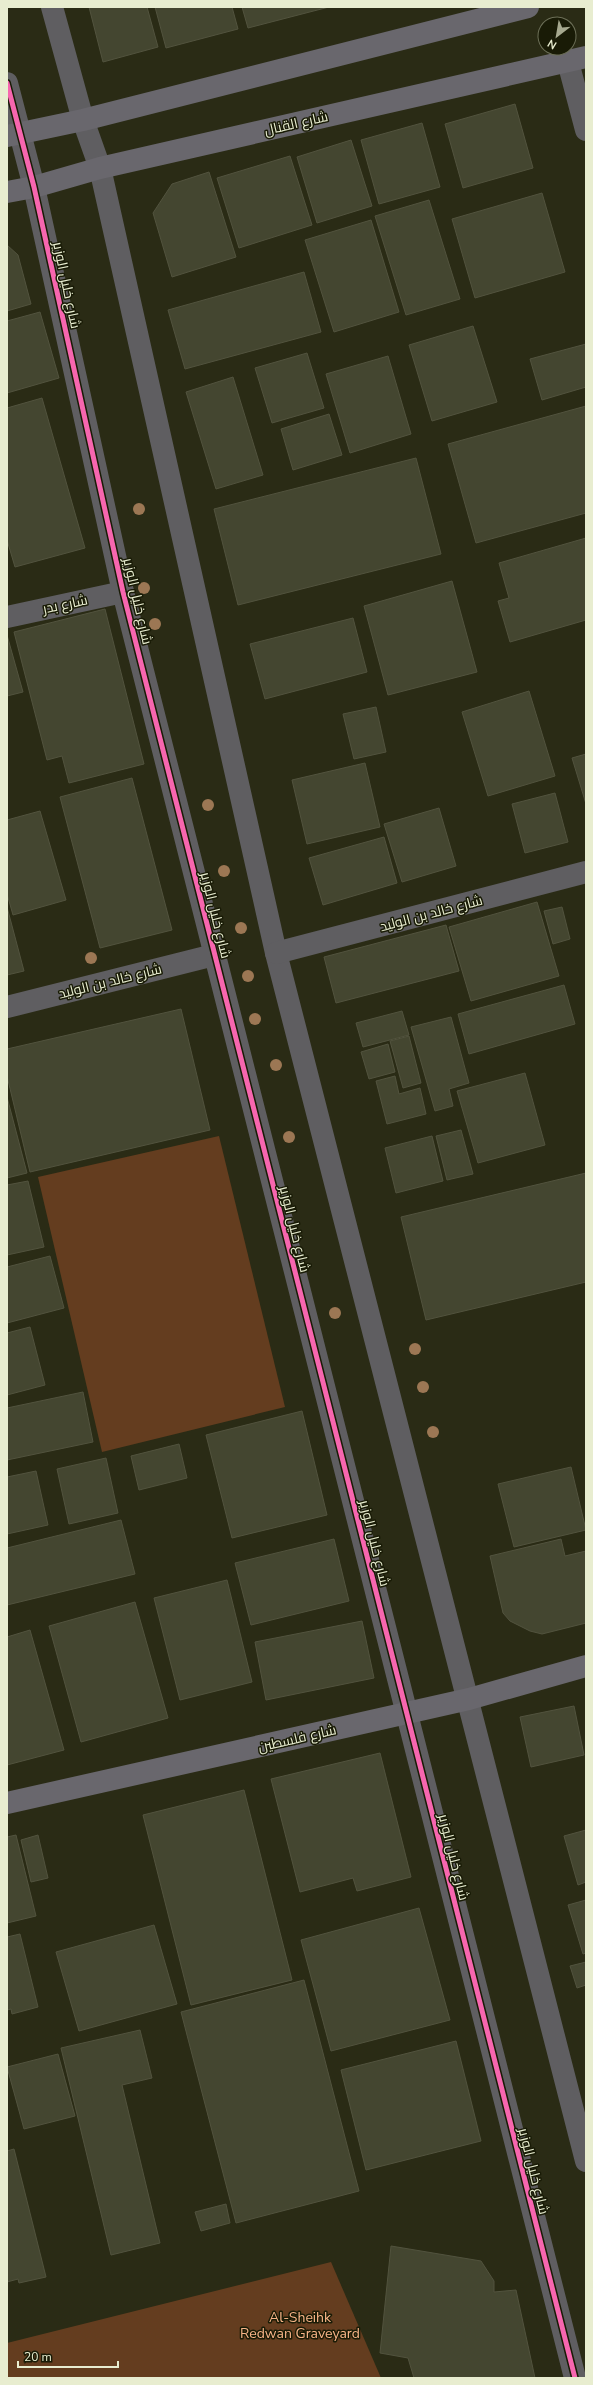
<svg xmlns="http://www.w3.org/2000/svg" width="593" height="2385" font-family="'Nunito Sans',Cairo,sans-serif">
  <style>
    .green { fill: #643d1f }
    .building { fill: #444630; stroke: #52533e }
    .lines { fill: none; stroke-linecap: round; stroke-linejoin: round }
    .street { stroke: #5f5e61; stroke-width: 22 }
    .secondary { stroke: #69676d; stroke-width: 22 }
    .cycleway-casing { stroke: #191b06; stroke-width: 8 }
    .cycleway { stroke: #f766af; stroke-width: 5 }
    .tree { fill: #9c7754 }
    .labels { text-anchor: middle; stroke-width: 3; stroke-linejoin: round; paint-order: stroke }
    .street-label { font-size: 14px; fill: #e8edd0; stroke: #191b06 }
    .park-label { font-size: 14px; fill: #f9b588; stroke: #191b06 }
  </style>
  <rect width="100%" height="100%" fill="#2a2b15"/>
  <!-- green -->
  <g class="green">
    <polygon points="219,1136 285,1407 102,1452 38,1177"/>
    <polygon points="331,2262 381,2378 7,2378 7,2343"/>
  </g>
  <!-- building -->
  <g class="building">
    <polygon points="89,7 147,7 158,47 103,62"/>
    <polygon points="155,7 232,7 238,29 166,48"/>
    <polygon points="242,7 329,7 248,28"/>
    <polygon points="515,104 533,168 463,188 445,124"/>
    <polygon points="422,123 440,187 379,204 361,140"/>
    <polygon points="351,140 372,206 317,223 297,157"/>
    <polygon points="290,156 312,225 239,248 217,178"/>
    <polygon points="209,172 236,257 172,277 153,213 172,184"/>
    <polygon points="542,193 565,272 475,298 452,219"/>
    <polygon points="429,200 460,299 406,315 375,216"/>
    <polygon points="371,220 399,312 334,332 305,240"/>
    <polygon points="7,245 18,255 31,304 7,311"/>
    <polygon points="304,272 321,332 185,369 168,310"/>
    <polygon points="40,312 59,378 7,393 7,321"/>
    <polygon points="473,326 497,402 432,421 409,345"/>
    <polygon points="586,344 586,387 542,400 530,359"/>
    <polygon points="307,353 324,408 272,423 255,368"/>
    <polygon points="388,356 411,434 350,453 326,374"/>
    <polygon points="233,377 263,475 216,489 186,392"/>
    <polygon points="42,398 85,548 15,567 7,540 7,408"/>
    <polygon points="586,406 586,513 476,543 448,444"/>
    <polygon points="329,414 342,455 293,470 281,429"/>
    <polygon points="416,458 441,554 238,605 214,509"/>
    <polygon points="586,538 586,620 510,642 498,601 509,598 499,563"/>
    <polygon points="452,581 477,672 388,695 364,606"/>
    <polygon points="105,609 144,764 69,783 62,756 47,760 14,632"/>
    <polygon points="353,618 367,672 265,699 250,644"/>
    <polygon points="7,635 23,692 7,696"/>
    <polygon points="529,691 555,776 488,796 462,712"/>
    <polygon points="376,707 386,752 354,759 343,714"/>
    <polygon points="586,754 586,804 572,758"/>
    <polygon points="365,763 380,827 307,844 292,780"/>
    <polygon points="132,778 172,930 100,948 60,797"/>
    <polygon points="555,793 568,842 525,853 512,804"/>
    <polygon points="439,808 456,866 402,882 384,824"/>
    <polygon points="40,811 66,900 13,915 7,894 7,820"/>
    <polygon points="384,837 397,883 323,905 309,858"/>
    <polygon points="537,902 559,976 471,1001 449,927"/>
    <polygon points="7,907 24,971 7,975"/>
    <polygon points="562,907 570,939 553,944 544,911"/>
    <polygon points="446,925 459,971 336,1003 324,957"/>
    <polygon points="564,985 575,1024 469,1054 458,1014"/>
    <polygon points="181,1009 210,1130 30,1172 7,1076 7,1049"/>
    <polygon points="402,1011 409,1035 363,1047 356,1023"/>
    <polygon points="451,1017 469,1083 449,1089 453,1106 435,1111 411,1027"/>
    <polygon points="409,1036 421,1083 403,1088 390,1041"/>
    <polygon points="388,1044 395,1072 369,1079 361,1052"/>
    <polygon points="525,1073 545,1145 478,1163 457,1091"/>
    <polygon points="395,1076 399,1094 420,1088 426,1114 387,1124 376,1081"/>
    <polygon points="7,1097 27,1173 7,1178"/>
    <polygon points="461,1130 473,1174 447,1180 436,1136"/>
    <polygon points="432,1136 443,1181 396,1193 385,1148"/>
    <polygon points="586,1173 586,1282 426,1320 401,1217"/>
    <polygon points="28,1181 44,1247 7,1255 7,1185"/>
    <polygon points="50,1256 64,1308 7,1323 7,1267"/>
    <polygon points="30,1327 45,1385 7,1395 7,1333"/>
    <polygon points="83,1392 93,1442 7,1460 7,1408"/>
    <polygon points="302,1411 327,1515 232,1538 206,1435"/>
    <polygon points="179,1444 187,1478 139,1490 131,1456"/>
    <polygon points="106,1458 118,1513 69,1524 57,1469"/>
    <polygon points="571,1467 586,1530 514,1547 498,1484"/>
    <polygon points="36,1471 48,1525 7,1534 7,1477"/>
    <polygon points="121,1520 135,1574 7,1605 7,1548"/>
    <polygon points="334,1539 349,1601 251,1625 235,1563"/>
    <polygon points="561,1539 565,1556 586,1551 586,1623 542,1634 530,1631 510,1621 503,1613 490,1556"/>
    <polygon points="227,1580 252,1682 180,1700 154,1598"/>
    <polygon points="135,1602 168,1718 81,1742 49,1626"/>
    <polygon points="362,1621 374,1678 266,1700 255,1642"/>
    <polygon points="30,1630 64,1750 7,1765 7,1637"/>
    <polygon points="574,1706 584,1755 531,1767 520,1717"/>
    <polygon points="380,1753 411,1877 357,1891 353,1878 300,1892 271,1779"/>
    <polygon points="244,1790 292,1980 191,2005 143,1815"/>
    <polygon points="586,1830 586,1882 578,1885 564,1836"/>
    <polygon points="16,1835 36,1916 7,1923 7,1837"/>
    <polygon points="38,1835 48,1878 31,1882 21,1840"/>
    <polygon points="586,1900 586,1953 583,1954 568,1905"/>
    <polygon points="419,1908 450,2020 331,2051 301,1940"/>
    <polygon points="154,1925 177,2004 79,2031 56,1952"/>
    <polygon points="20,1934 38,2007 12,2014 11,2009 7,2010 7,1937"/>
    <polygon points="586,1962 586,1985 577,1988 570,1966"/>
    <polygon points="304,1980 359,2191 236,2223 181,2012"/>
    <polygon points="140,2030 152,2078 122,2085 160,2243 111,2255 61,2048"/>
    <polygon points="456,2041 481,2141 366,2170 341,2070"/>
    <polygon points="58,2054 75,2116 24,2129 7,2067"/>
    <polygon points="14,2149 46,2277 19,2283 18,2279 7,2282 7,2151"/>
    <polygon points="226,2204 230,2223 201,2231 195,2212"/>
    <polygon points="391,2246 481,2261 494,2281 494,2292 516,2290 535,2378 414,2378 408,2358 380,2353"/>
  </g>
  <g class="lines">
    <!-- street -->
    <g class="street">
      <polyline points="52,7 83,120 100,168 276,953 586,2161"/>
      <polyline points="568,62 586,130"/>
      <polyline points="7,83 34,187 123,592 575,2378"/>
      <polyline points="7,617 123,592"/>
      <polyline points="276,953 586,872"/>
      <polyline points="7,1007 214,955"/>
    </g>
    <!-- secondary -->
    <g class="secondary">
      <polyline points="7,136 83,120 528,7"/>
      <polyline points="7,192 34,187 100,168 586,57"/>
      <polyline points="7,1803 469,1699 586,1666"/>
    </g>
    <!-- cycleway casing -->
    <g class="cycleway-casing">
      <polyline id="cycleway" points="7,83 34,187 123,592 575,2378"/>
    </g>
    <!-- cycleway -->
    <use href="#cycleway" class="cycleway"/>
  </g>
  <!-- trees -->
  <g class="tree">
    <circle cx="139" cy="509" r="6"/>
    <circle cx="144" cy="588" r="6"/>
    <circle cx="155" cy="624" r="6"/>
    <circle cx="208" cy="805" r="6"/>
    <circle cx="224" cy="871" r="6"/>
    <circle cx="241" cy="928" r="6"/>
    <circle cx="91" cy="958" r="6"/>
    <circle cx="248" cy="976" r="6"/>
    <circle cx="255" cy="1019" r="6"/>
    <circle cx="276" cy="1065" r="6"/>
    <circle cx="289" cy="1137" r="6"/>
    <circle cx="335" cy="1313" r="6"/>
    <circle cx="415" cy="1349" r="6"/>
    <circle cx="423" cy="1387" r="6"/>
    <circle cx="433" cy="1432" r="6"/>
  </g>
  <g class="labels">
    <!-- street labels -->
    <g class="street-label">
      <text transform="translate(296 123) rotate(-13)" y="5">شارع القنال</text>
      <text transform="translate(67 285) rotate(78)" y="5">شارع خليل الوزير</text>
      <text transform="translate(138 601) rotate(77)" y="5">شارع خليل الوزير</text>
      <text transform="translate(65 604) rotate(-12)" y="5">شارع بدر</text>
      <text transform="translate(431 913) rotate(-15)" y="5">شارع خالد بن الوليد</text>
      <text transform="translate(216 915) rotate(76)" y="5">شارع خليل الوزير</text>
      <text transform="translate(110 981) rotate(-14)" y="5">شارع خالد بن الوليد</text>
      <text transform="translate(295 1229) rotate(76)" y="5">شارع خليل الوزير</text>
      <text transform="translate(375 1543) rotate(76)" y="5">شارع خليل الوزير</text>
      <text transform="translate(297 1738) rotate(-13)" y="5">شارع فلسطين</text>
      <text transform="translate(454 1857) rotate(76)" y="5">شارع خليل الوزير</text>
      <text transform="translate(534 2171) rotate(76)" y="5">شارع خليل الوزير</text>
    </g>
    <!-- park labels -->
    <g class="park-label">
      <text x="300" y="2322">Al-Sheihk<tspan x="300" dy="16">Redwan Graveyard</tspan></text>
    </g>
  </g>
  <!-- border -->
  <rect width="593" height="2385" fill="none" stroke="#e8edd0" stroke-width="16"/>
  <!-- north arrow -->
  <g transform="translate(557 36) rotate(211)"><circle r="19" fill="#191b06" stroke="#6c6f57"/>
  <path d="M0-3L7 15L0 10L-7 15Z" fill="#a6a98f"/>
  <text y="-6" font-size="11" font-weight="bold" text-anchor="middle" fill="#e8edd0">N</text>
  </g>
  <!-- scale -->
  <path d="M18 2361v6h100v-6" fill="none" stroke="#e8edd0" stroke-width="2"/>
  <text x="24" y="2361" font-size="12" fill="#e8edd0" stroke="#191b06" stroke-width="3" paint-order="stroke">20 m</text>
</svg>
